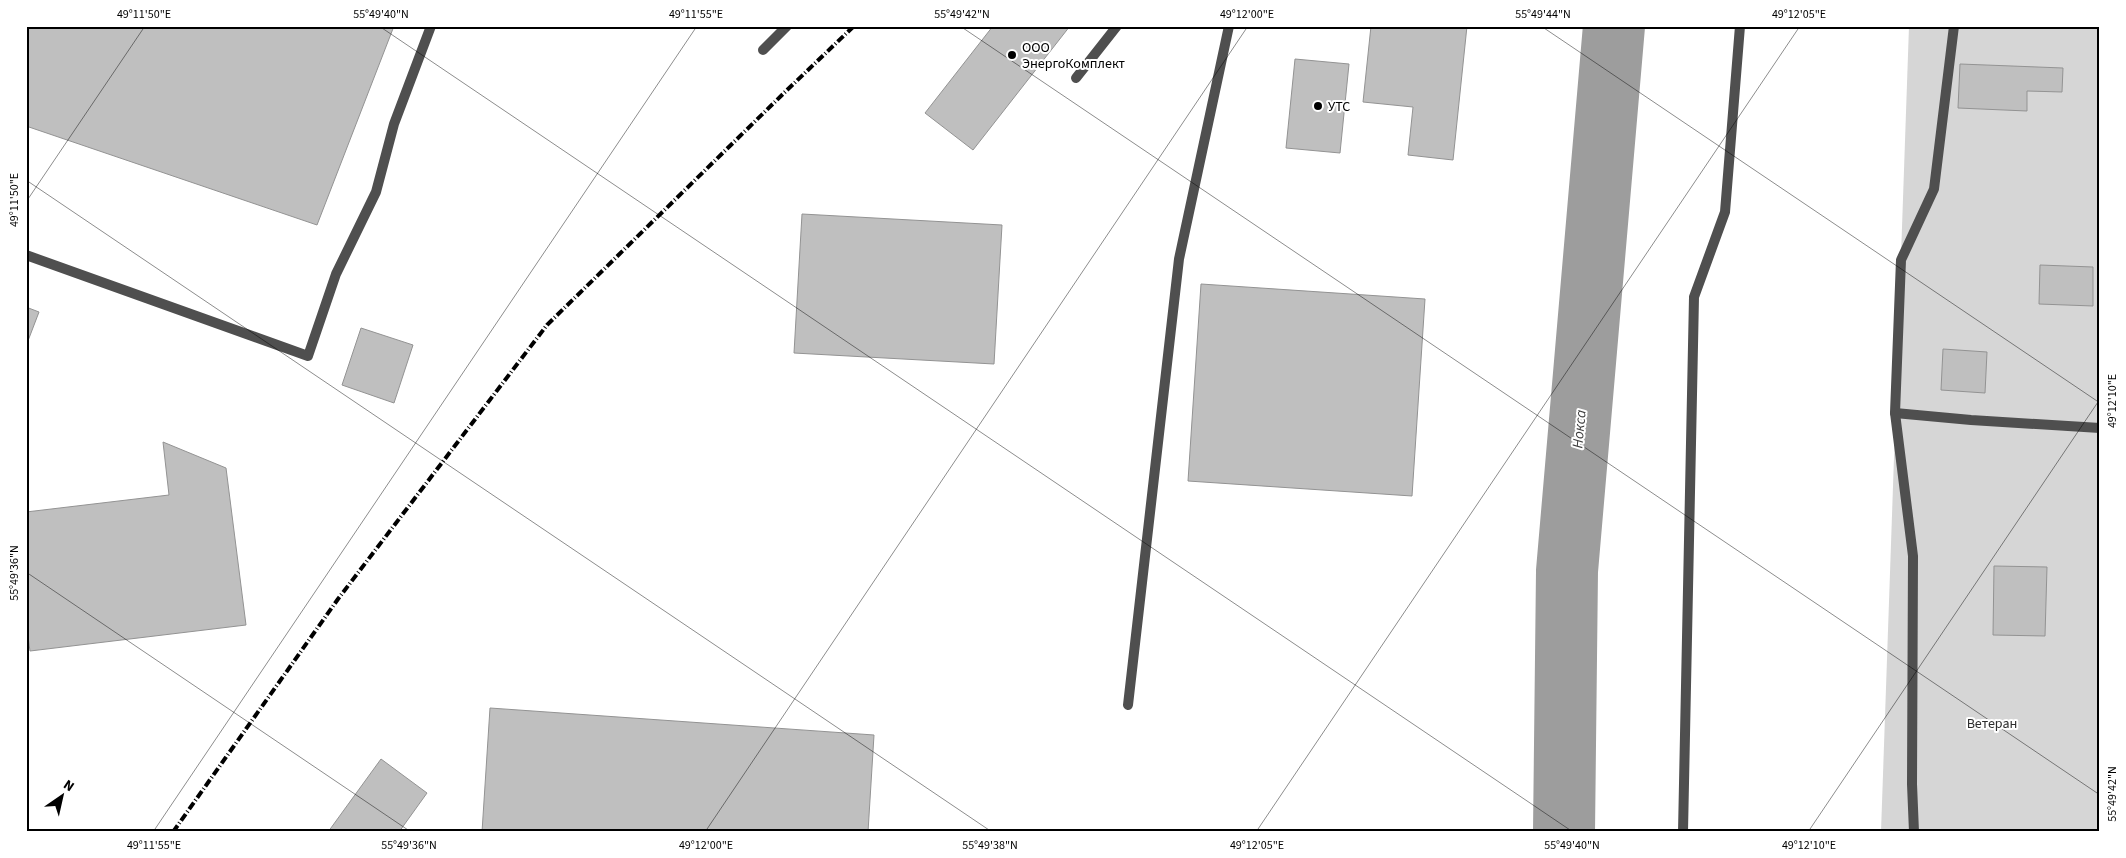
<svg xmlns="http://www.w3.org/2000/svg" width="2126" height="858" font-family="'Source Sans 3',sans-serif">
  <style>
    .green { fill: #d6d6d6 }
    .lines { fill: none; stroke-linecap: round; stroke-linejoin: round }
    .river { stroke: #9d9d9d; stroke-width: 62 }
    .building { fill: #bfbfbf; stroke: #939393 }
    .lane { stroke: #4f4f4f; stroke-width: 10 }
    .rail { stroke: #000; stroke-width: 4; stroke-dasharray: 8 2.5 1 2.5; stroke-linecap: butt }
    .ticks { fill: none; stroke: #000; stroke-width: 1; stroke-opacity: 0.45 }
    .poi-dot { fill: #000; stroke: #fff; stroke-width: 2 }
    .labels { text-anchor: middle; stroke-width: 4; stroke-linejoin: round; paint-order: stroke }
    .poi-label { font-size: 14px; fill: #000; stroke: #fff; text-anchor: start }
    .park-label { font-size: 14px; fill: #2d2d2d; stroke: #fff }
    .water-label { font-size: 15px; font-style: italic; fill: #3e3e3e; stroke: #fff }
    .neatline { fill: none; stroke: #000; stroke-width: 2 }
    .ticks-label { font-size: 12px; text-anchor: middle; fill: #000 }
  </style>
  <rect width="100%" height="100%" fill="#fff"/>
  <!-- green -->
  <polygon class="green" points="1909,26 2100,26 2100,832 1881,832"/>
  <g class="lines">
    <!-- river -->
    <polyline class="river" points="1564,832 1567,571 1614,26"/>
  </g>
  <!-- building -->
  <g class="building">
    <polygon points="26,26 394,26 317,225 26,126"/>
    <polygon points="993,26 1070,26 973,150 925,113"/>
    <polygon points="1371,26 1467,26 1453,160 1408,155 1413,107 1363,102"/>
    <polygon points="1295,59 1349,64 1340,153 1286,148"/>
    <polygon points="1960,64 2063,68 2062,92 2027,91 2027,111 1958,108"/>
    <polygon points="802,214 1002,225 994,364 794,353"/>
    <polygon points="2040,265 2093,267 2093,306 2039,304"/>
    <polygon points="1201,284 1425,299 1412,496 1188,481"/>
    <polygon points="26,307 39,312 26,346"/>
    <polygon points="361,328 413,345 394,403 342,385"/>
    <polygon points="1943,349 1987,352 1985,393 1941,390"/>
    <polygon points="163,442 226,468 246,625 30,651 26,623 26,512 169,495"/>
    <polygon points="1994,566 2047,567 2045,636 1993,635"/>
    <polygon points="490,708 874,735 868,832 482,832"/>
    <polygon points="381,759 427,793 399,832 328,832"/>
  </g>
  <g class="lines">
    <!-- lane -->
    <g class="lane">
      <polyline points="763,50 787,26"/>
      <polyline points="1076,78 1117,26"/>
      <polyline points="26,255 308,356 336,274 376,192 394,124 431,26"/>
      <polyline points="1895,413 1971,420 2100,428"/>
      <polyline points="1128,705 1179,259 1229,26"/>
      <polyline points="1683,832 1694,297 1725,212 1740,26"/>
      <polyline points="1914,832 1912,784 1913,556 1895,413 1901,260 1934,189 1954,26"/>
    </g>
    <!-- rail -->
    <polyline class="rail" points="173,832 338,599 547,325 785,92 854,26"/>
  </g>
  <!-- ticks -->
  <path class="ticks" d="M379,26L1573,832M960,26L2100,795M1541,26L2100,403M26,180L992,832M26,202L145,26M26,572L411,832M153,832L697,26M705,832L1248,26M1256,832L1800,26M1808,832L2100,399"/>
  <!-- markers -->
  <g class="poi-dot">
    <circle cx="1012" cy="55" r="5"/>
    <circle cx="1318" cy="106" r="5"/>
  </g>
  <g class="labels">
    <!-- poi labels -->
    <g class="poi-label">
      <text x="1022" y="52">ООО<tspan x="1022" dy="16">ЭнергоКомплект</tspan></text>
      <text x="1328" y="111">УТС</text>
    </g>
    <!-- park labels -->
    <g class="park-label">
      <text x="1992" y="728">Ветеран</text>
    </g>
    <!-- water labels -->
    <g class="water-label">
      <text transform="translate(1579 429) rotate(-85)" y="5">Нокса</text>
    </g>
  </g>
  <!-- border -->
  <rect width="2126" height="858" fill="none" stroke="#ffffff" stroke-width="55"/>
  <!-- north arrow -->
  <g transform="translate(62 796) rotate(34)" stroke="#ffffff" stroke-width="4" paint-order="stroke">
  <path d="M0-4L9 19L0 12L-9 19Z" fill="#000000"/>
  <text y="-8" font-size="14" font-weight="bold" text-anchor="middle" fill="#000000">N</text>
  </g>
  <rect x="28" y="28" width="2070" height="802" class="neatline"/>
  <g class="ticks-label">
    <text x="144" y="18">49°11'50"E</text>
    <text x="381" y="18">55°49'40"N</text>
    <text x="696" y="18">49°11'55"E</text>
    <text x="962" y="18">55°49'42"N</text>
    <text x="1247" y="18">49°12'00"E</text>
    <text x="1543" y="18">55°49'44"N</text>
    <text x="1799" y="18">49°12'05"E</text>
    <text transform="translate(14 200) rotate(-90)" y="4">49°11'50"E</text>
    <text transform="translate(2112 401) rotate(-90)" y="4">49°12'10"E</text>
    <text transform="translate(14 573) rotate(-90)" y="4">55°49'36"N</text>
    <text transform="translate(2112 794) rotate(-90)" y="4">55°49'42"N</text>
    <text x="154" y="849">49°11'55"E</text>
    <text x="409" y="849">55°49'36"N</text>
    <text x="706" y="849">49°12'00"E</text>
    <text x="990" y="849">55°49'38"N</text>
    <text x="1257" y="849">49°12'05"E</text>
    <text x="1572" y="849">55°49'40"N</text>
    <text x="1809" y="849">49°12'10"E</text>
  </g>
</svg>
